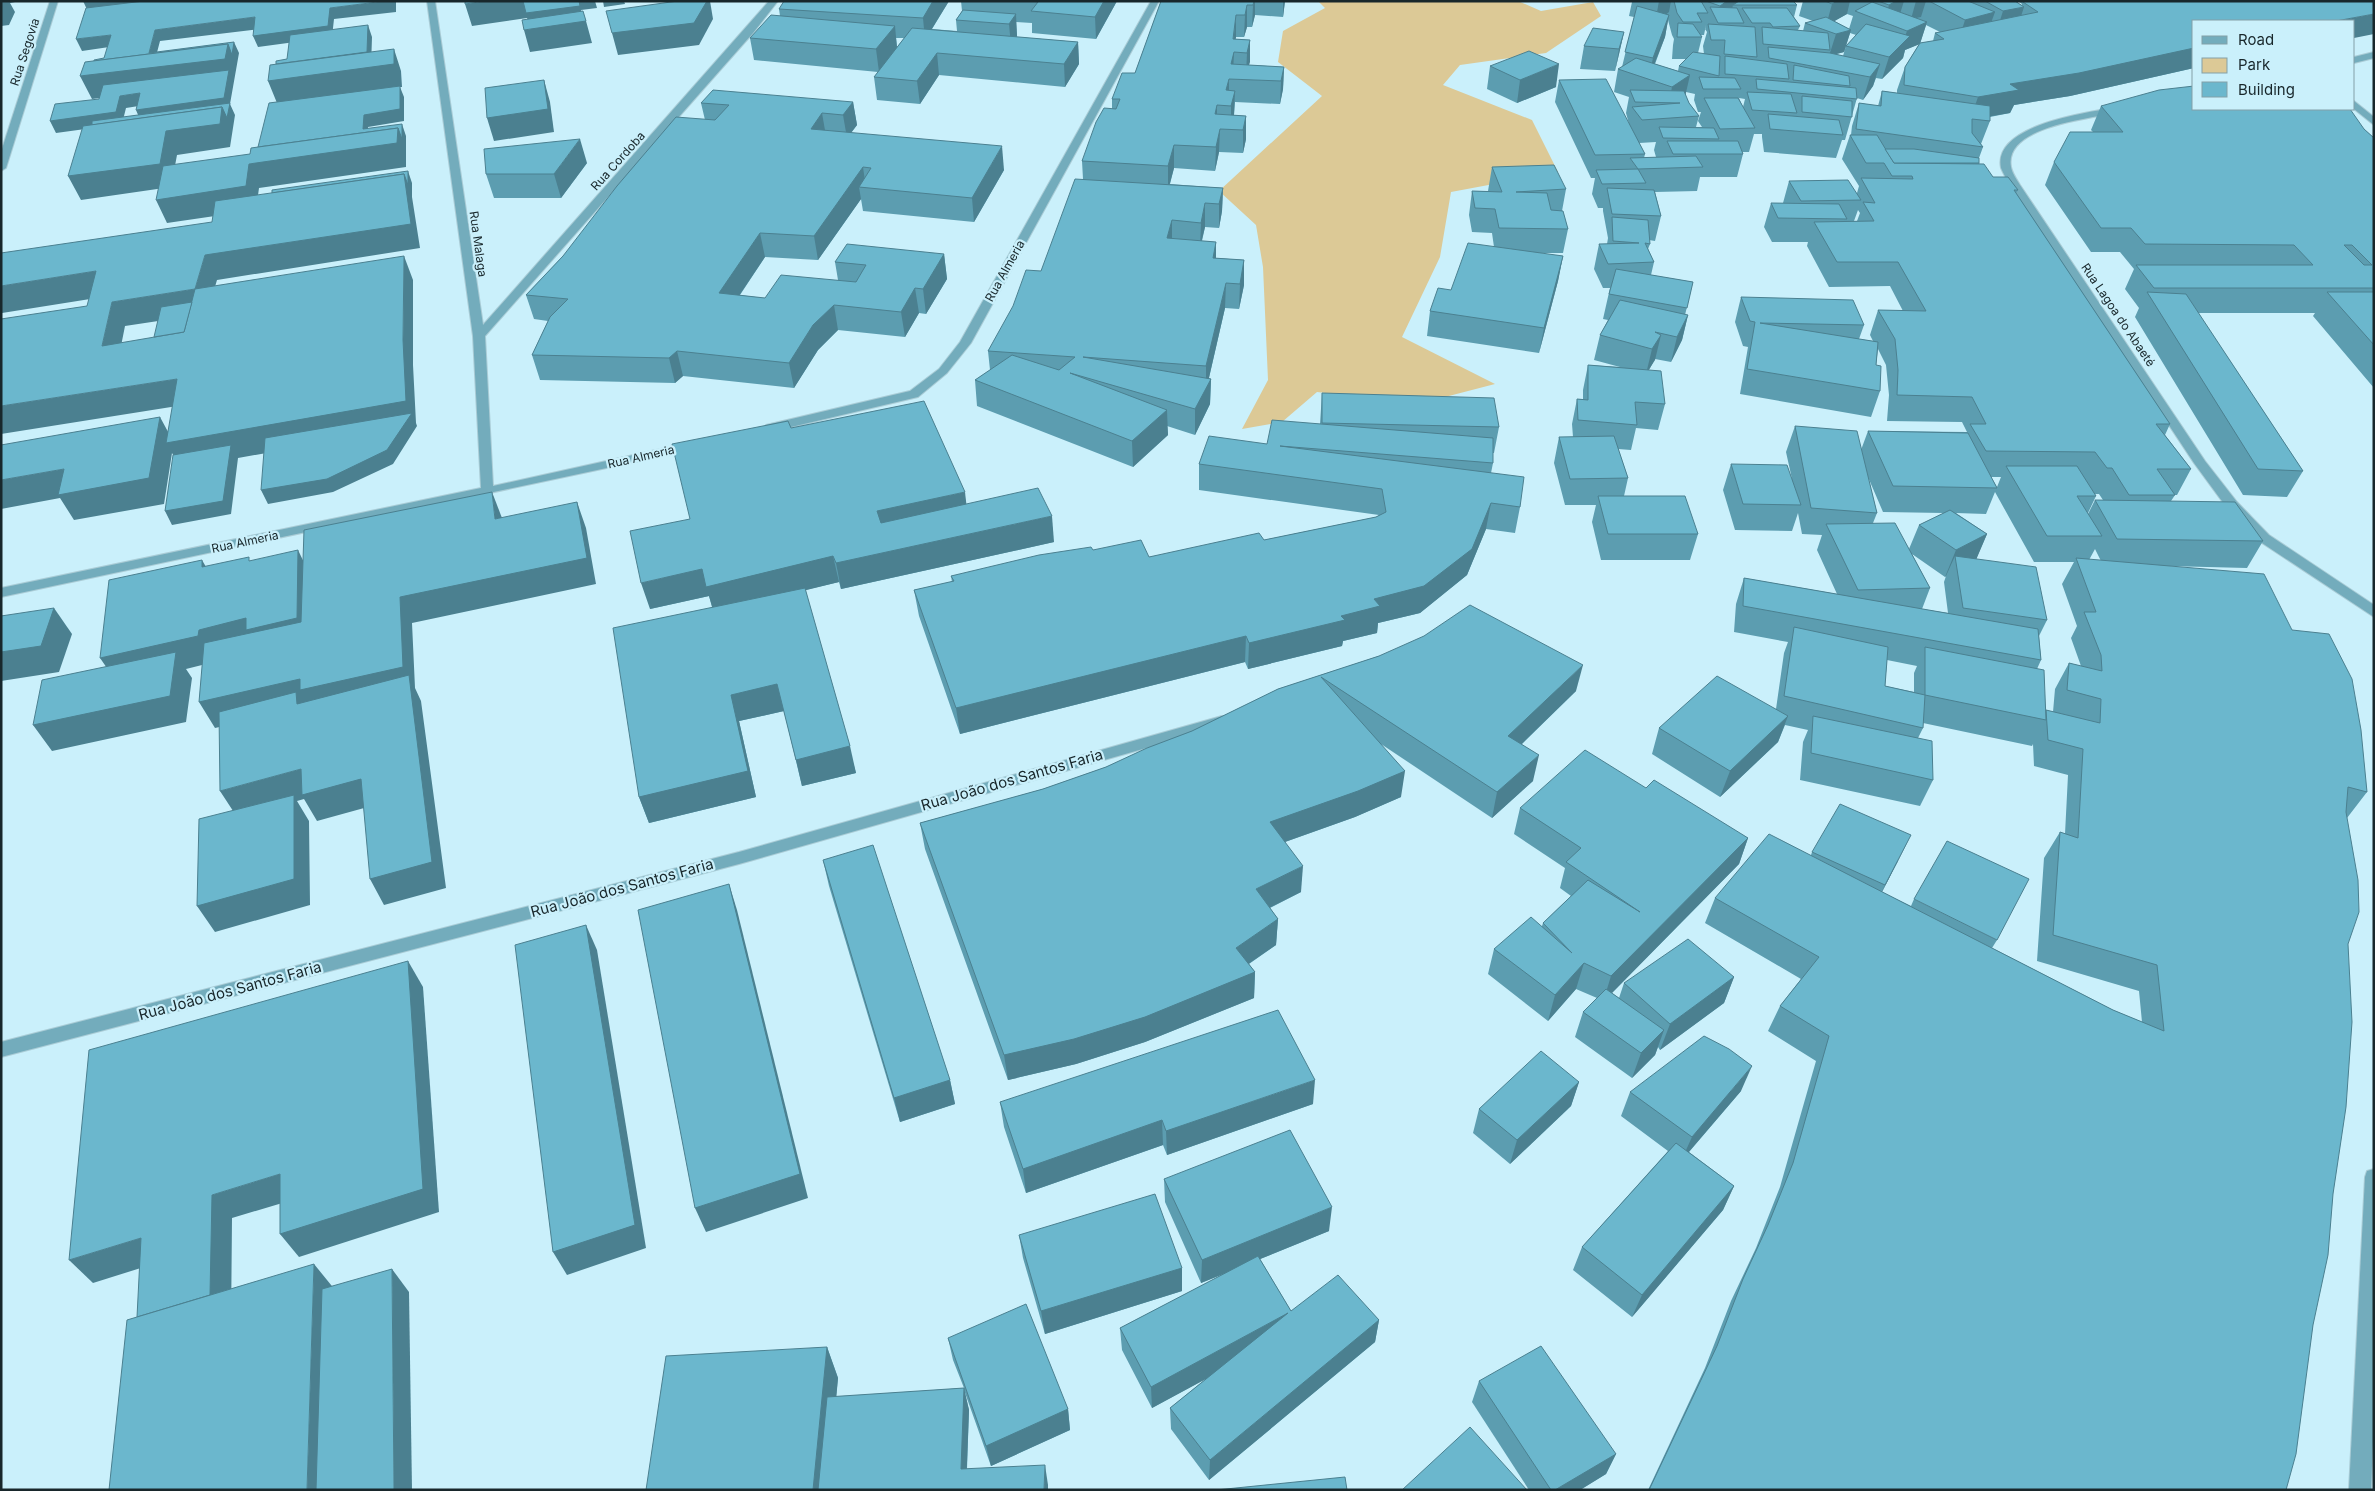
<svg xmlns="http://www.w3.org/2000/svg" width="2375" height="1491" font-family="Inter,sans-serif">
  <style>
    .green { fill: #dcc996 }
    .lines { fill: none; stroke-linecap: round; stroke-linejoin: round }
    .street-casing { stroke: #aaccd6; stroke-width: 2 }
    .street { fill: #73acbc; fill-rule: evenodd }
    .wall { fill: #5c9db0; fill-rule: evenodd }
    .shaded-wall { fill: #4b8090 }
    .building { fill: #6bb7cd; stroke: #4b8090; fill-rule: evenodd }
    .labels { text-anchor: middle; stroke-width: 4.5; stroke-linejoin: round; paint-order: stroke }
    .far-street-label { font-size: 12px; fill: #18272b; stroke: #caf0fb }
    .street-label { font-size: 15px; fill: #18272b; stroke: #caf0fb }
  </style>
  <rect width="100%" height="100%" fill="#caf0fb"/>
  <!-- green -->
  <polygon class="green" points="1318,1 1518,1 1541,11 1593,2 1601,16 1546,53 1460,65 1443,85 1532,120 1558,172 1451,192 1440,257 1402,337 1495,384 1418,404 1317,392 1282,422 1242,429 1268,380 1263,267 1256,225 1219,191 1322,96 1278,62 1283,31 1325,8"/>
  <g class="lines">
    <!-- street casing -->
    <g class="street-casing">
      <g id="street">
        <polygon points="50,1 58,1 6,168 1,171 1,152"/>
        <polygon points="427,1 435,1 483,325 769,1 778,1 753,33 485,336 493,486 692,442 698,446 696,449 1,597 1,588 481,488 473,336"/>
        <polygon points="1151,1 1159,1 971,343 947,373 918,397 770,432 766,431 764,428 766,425 910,391 939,369 960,342"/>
        <polygon points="2374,52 2374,58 2354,63 2354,57"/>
        <polygon points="2354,101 2374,117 2374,125 2354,109"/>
        <path d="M2118,107L2123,110L2121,112C2096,118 2003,125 2011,167C2012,173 2017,180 2020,185L2205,461L2237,502L2269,535L2374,605V617L2259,541L2227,508L2194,463L2010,185C2007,180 2003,173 2001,168C1992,124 2091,112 2118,107Z"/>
        <polygon points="1222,716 1227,717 1229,721 1227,725 739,864 1,1057 1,1042 739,852"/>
        <polygon points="2374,1169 2374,1417 2371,1490 2349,1490 2365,1177 2367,1171"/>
      </g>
    </g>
    <!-- street -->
    <use href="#street" class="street"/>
  </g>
  <!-- wall -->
  <g class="wall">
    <path d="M949,1L932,29L957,31L956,20L962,11L961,1H1117L1096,39L1032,33V23L1016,22L1017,37L1078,42L1079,64L1065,87L939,75L920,104L877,100L874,77L878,72L754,60L750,38L780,16L779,9ZM896,38H904L897,47Z"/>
    <polygon points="1161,1 1285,1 1283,17 1255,15 1252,27 1247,27 1244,37 1236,37 1235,39 1250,40 1249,65 1284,67 1283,89 1280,104 1235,102 1234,115 1246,116 1246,139 1243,153 1219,152 1215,171 1174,168 1170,184 1223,188 1222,211 1219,228 1205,227 1202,241 1216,242 1216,258 1244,260 1244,285 1239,309 1225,308 1209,378 1211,379 1210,404 1195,435 1167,426 1168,435 1133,467 977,406 975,380 990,370 988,351 1041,271 1083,179 1082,161 1112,109 1112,99 1135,73"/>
    <path d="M1630,1H1795L1794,2L1797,5L1794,17L1800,26L1798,30L1803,31L1805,23L1813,21L1799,16L1803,1H2374L2194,21V68L2070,96L2014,105L2010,113L1990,117V121L1981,144L1983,147L1979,158V163L1993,177L2018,190L2016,193L2170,424L2165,435L2191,469L2177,495H2175L2171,501L2263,541L2247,568L2167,566L2367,792L2347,818L2348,944L2313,1325L2286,1490H1648L1705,1368L1731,1301L1756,1248L1780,1187L1816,1061L1768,1031L1780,1006L1801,979L1705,923L1715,898L1811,855L1812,852L1898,861L1882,892L1911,906L1914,899L1997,940L1992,948L2113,1010L2142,1022L2139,991L2037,961L2044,858L2060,832L2065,834L2068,775L2034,766L2033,744L2032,746L1923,723V728L1918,738L1933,780L1920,806L1800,780L1803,742L1808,730L1785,725L1778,742L1720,797L1652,754L1659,728L1776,709L1784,653L1788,642L1734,632L1736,604L1744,578L1837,594L1817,550L1822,535L1802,534L1798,513L1792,531L1735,530L1723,490L1731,464L1792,479L1786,452L1795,426L1861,450L1868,431L1967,432L1962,422L1887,421L1889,395L1886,365L1878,349L1876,365L1880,391L1871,417L1740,394L1748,347L1743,346L1735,322L1741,297L1864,325L1859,339L1873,341L1870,335L1878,310L1903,311L1890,286L1829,287L1807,246L1808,242H1772L1764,227L1771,203H1783L1789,181L1857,193L1859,186L1842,159L1850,135H1851L1852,126L1859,103L1878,106L1882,91L1897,93V90L1905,67L1919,44L1905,50L1903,58L1882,79L1876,78L1873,86L1863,100L1857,98L1845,140H1842L1836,158L1764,152L1762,137V134H1754L1749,152H1742L1743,154L1737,177H1700L1697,191L1655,192L1661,216L1655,241L1649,240L1650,244L1648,249L1654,262L1651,275L1693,282L1685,315H1688L1682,340L1671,362L1655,359L1649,370L1665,404L1658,430L1636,428L1631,450L1618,449L1628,478L1624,496L1698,534L1690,560H1601L1592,522L1596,505H1565L1554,463L1559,437H1573L1572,424L1577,399H1583V390L1588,365L1620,367L1594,360L1600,335L1608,320L1603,319L1610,288H1603L1594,269L1599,244H1607L1608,238L1603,211V208H1598L1592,194L1595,178H1591L1555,102L1559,80L1629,124L1626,113L1629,97L1614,92L1618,69L1622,67L1634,17L1629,16L1632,2ZM2018,1L2022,4V5L2018,3ZM1847,14L1853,16L1849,29L1834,21ZM1668,20L1672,35L1674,39L1673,45L1672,59H1686L1679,66L1678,71L1655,64L1665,37ZM1706,25L1705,29L1707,32L1703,46L1704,54L1698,53L1702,37L1701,35H1704ZM1926,25L1940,32L1935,33L1933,41L1920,43ZM1850,33L1856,35L1846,46L1843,56L1836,54L1844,52ZM1686,92L1695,94L1694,100L1698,112H1701L1698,121L1702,127H1696L1699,116L1689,103L1685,95ZM1739,98L1745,99L1743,107ZM1656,142L1654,150L1656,157L1644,158L1645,154L1639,143ZM1858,210L1860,213L1857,221H1854ZM1868,477L1883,512L1944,513L1919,525L1909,549L1873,523L1877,513ZM1991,477H2001L1997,487ZM1995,492L2034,562H2074L2062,584L2077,626L2071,638L2081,666L2069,663L2055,689L2053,712L2046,710L2045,712L2037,669L2041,660L2039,636L2047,620L1976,559L1987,534L1956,513L1986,514ZM2095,494H2099L2103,500H2095L2088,514V513L2096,496ZM2095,549L2101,561L2089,560ZM1912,554L1945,577L1946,576L1944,582L1948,613L1922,609L1930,588ZM1887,660L1917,666L1914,673V692L1885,686Z"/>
    <polygon points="1624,32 1619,54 1615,71 1580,69 1584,46"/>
    <polygon points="1490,66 1556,87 1517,103 1487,89"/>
    <polygon points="853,102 857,125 851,133 1004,170 974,222 863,211 861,199 818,260 765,257 740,295 765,298 838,280 835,262 944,254 947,279 926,314 919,313 905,337 838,330 818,350 794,388 683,376 675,383 540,380 532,355 548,321 534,319 526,295 563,256 705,120 701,103"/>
    <polygon points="2101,106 2364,129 2374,138 2374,388 2313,316 2315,313 2198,313 2303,471 2287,497 2243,495 2135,317 2139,308 2125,289 2134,269 2120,252 2091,252 2045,185 2054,162 2093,132 2091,130"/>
    <polygon points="587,163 561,198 494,198 486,174"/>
    <polygon points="1492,167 1566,189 1562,211 1568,229 1563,253 1537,253 1563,256 1558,281 1539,353 1427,336 1430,311 1494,247 1492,233 1472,232 1469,215 1472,191 1488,191"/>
    <polygon points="1322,393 1499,427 1494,453 1493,453 1493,463 1491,473 1520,507 1515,533 1486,529 1467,575 1420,613 1378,623 1377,633 1343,641 1342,646 1248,669 1245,662 960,734 919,616 914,590 952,582 951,576 1093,550 1149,557 1264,540 1376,517 1379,515 1199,490 1199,464 1267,444 1320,424"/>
    <polygon points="791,428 1054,542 841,589 839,582 805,590 856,773 802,786 784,711 739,721 756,797 649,823 639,797 712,607 709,596 650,609 690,519"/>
    <polygon points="1379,656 1576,691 1522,744 1533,781 1492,818 1381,744 1401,797 1355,817 1285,842 1301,892 1270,908 1278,919 1276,945 1249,964 1255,972 1254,998 1145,1042 1076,1064 1008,1080 925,849 920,823 1043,789 1106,767 1192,731 1278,689"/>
    <polygon points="1646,788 1748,838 1739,864 1612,993 1619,998 1624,983 1734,977 1724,1003 1660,1050 1658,1047 1655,1055 1632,1078 1575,1037 1583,1012 1597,998 1576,989 1548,1021 1488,974 1494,949 1542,926 1543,923 1571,896 1560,888 1565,868 1514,834 1520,808"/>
    <polygon points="823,860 950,1080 955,1104 900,1122 829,886"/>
    <polygon points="1579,1082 1571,1106 1510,1164 1473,1133 1479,1109"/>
    <polygon points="1741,1091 1689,1152 1734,1186 1723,1210 1632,1317 1573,1270 1582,1247 1668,1151 1621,1116 1630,1092"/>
    <polygon points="1000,1102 1313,1104 1167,1155 1163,1145 1026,1193 1004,1127"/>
    <polygon points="1164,1179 1329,1231 1260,1259 1291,1311 1379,1320 1375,1342 1209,1480 1171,1429 1170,1408 1207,1378 1152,1408 1122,1350 1120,1328 1226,1273 1201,1283 1165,1202"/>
    <polygon points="1019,1235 1182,1268 1182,1291 1045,1334 1023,1258"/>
    <polygon points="948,1338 1068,1409 1070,1430 991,1466 964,1390 969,1410 967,1469 1048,1485 646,1490 827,1347 838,1378 836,1397 964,1388 953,1360"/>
    <polygon points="1479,1381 1616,1454 1606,1474 1580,1490 1529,1490 1472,1402"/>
  </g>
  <!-- shaded-wall -->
  <g class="shaded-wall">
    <polygon points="1,1 20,1 10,3 15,12 9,25 1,26"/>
    <polygon points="83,1 242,1 92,20"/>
    <polygon points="385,1 396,1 396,12 334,19 332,37 258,47 253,36 330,8"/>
    <polygon points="486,1 595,1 597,8 581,10 584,21 586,21 592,43 530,52 524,30 531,29 527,18 472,26 465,4"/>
    <polygon points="603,1 624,1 625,4 604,7"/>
    <polygon points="707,1 710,1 713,19 699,45 618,55 612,33"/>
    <polygon points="933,1 949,1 925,40 923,18"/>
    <polygon points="1104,1 1117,1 1096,39 1095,17"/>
    <polygon points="1254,1 1255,1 1255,15 1252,27 1253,5"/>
    <polygon points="1283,1 1285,1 1283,17"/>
    <polygon points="1659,1 1671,1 1669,12 1655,23"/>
    <polygon points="1727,1 1749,1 1733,5 1730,17 1717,21 1720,6"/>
    <polygon points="1837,1 1850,1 1847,14 1826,26 1832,4"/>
    <polygon points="1896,1 1904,1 1899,17 1884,22 1889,5"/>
    <polygon points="1916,1 1926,1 1921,17 1911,19"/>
    <polygon points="2004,1 2018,1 2016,9 2024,7 2017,29 1996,33 2003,11"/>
    <polygon points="1247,5 1247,27 1244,37 1245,15"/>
    <polygon points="1995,12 1987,34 1958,42 1965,20"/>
    <polygon points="1016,14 1017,36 1011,46 1009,24"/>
    <polygon points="2374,14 2374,34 2354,38 2354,21 2336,21"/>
    <polygon points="1236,15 1236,37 1234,52 1233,75 1231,64"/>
    <polygon points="1669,15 1665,37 1648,80 1653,58"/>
    <polygon points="255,17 260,29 160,41 154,64 149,53 155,30"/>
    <polygon points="1927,22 1920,44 1905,50 1903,58 1882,79 1889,57 1903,42 1907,31"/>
    <polygon points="368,25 372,37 371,67 394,49 401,71 402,87 400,87 404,97 404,121 368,127 367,141 277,103 268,81"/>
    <polygon points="895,26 897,48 879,72 876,49"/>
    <polygon points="1851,30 1844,52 1829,56 1836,34"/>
    <polygon points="1624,32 1619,54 1615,71 1619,49"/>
    <polygon points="111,35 116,46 82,51 76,39"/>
    <polygon points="1250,40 1250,62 1246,75 1247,53"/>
    <polygon points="234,42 239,53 230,104 235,115 230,147 177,155 171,187 81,200 68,176 141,122 136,110 227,82 92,99 80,76 228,44"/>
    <polygon points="1078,42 1079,64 1065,87 1064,64"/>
    <polygon points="2194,48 2194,68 2070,96 2014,105 2010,113 1974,119 1972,119 1970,120 1978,97 2010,84"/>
    <polygon points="937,53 939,75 920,104 917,81"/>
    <polygon points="1559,64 1556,87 1517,103 1520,80"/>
    <polygon points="1880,64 1873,86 1863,100 1870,77"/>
    <polygon points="1284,67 1283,89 1280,104 1281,81"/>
    <polygon points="1690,75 1685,97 1669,103 1672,87"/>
    <polygon points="1229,79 1229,101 1226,90"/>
    <polygon points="544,80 550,102 554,132 494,141 487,118"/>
    <polygon points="1235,91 1234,114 1231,129 1231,106"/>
    <polygon points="140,93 145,105 126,108 122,124 56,133 50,121 120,96"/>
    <polygon points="853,102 857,125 847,138 843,115"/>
    <polygon points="1217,105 1217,128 1215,114"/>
    <polygon points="822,113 826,136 811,129"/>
    <polygon points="1246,116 1246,139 1243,153 1243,130"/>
    <polygon points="402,124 406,136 406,167 259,188 256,210 167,223 156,200 249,164 398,128"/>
    <polygon points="1220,129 1219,152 1215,171 1216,147"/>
    <polygon points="580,139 587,163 561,198 554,174"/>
    <polygon points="1174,145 1174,168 1168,190 1168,166"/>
    <polygon points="1002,146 1004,170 974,222 972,198"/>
    <polygon points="863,167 866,188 859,187 861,199 818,260 814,236"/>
    <polygon points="408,171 412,183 412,197 420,248 217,280 207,314 195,289 205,255 404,174"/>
    <polygon points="1223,188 1222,211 1219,228 1219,204"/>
    <polygon points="1205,203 1205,227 1200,247 1201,223"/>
    <polygon points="1172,220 1172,245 1167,238"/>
    <polygon points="760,233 765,257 724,318 719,293"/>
    <polygon points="1216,242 1216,266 1213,258"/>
    <polygon points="944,254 947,279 926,314 923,289"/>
    <polygon points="404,256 413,280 413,365 416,423 417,426 393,464 333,492 268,504 261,490 401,429 238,458 231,514 172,525 165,511 180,468 172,453 164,504 74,520 60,498 1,509 1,480 64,469 160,417 173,441 403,340"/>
    <polygon points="1563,256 1558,281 1539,353 1544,328"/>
    <polygon points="1244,260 1244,285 1239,309 1240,284"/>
    <polygon points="96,271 109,296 2,313 1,312 1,286"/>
    <polygon points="1226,283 1225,308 1207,386 1211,379 1210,404 1195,435 1195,409 1206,388 1206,366"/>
    <polygon points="915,288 919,313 905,337 901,312"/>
    <polygon points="195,289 198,315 125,326 116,371 102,346 112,302"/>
    <polygon points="834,305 838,330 818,350 794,388 789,363 813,325"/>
    <polygon points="1688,315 1682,340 1671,362 1677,337"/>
    <polygon points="1661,335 1655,360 1646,374 1652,349"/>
    <polygon points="677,351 683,376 675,383 669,358"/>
    <polygon points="177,379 190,404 1,434 1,406"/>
    <polygon points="1167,410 1168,435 1133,467 1132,441"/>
    <polygon points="492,492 502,518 495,519"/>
    <polygon points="965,492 968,518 882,537 877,511"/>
    <polygon points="577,502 586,528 596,584 412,623 415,688 421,701 446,888 384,905 370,879 411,694 299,709 215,728 199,702 400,597"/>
    <polygon points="1491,503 1486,529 1467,575 1420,613 1378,623 1377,633 1343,641 1342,646 1248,669 1249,643 1341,616 1374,599"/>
    <polygon points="1052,516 1054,542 841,589 836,563"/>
    <polygon points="1987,534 1976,560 1955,556 1946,576 1945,577 1956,550"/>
    <polygon points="298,550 311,577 311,644 214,662 186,669 192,678 186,722 52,751 33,725 118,684 100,658 199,630"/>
    <polygon points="833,556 839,582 714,613 709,596 650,609 641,583 702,569"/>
    <polygon points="202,560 217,586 202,567"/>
    <polygon points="54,608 72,634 59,672 1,681 1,652"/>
    <polygon points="1246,636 1245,662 960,734 956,708"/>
    <polygon points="1583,665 1576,691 1503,762 1508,736"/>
    <polygon points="777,684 784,711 739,721 756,797 649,823 639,797 731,695"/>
    <polygon points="1788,716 1778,742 1720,797 1730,771"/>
    <polygon points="850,746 856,773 802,786 796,760"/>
    <polygon points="1539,755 1533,781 1492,818 1497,792"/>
    <polygon points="301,769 361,779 375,805 317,821 304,799 297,801 309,821 310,905 215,932 197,906 237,817 220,791"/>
    <polygon points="1405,771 1401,797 1355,817 1268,848 1270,822"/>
    <polygon points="1911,835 1898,861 1872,911 1885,885"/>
    <polygon points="1748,838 1739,864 1603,1002 1611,976"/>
    <polygon points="1303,866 1301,892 1255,915 1256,889"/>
    <polygon points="729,884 737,910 808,1198 706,1232 695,1208"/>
    <polygon points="1278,919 1276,945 1235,973 1236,948"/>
    <polygon points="586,925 597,950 646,1248 567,1275 553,1252"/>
    <polygon points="408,961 423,987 439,1212 299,1257 280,1234"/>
    <polygon points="1584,963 1576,989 1548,1021 1555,995"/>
    <polygon points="1255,972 1254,998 1145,1042 1076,1064 1008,1080 1004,1055"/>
    <polygon points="1734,977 1724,1003 1660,1050 1670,1024"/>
    <polygon points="1664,1030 1655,1055 1632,1078 1641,1053"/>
    <polygon points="1752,1066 1741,1091 1681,1161 1692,1137"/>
    <polygon points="950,1080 955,1104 900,1122 894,1098"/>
    <polygon points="1315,1080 1313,1104 1167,1155 1166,1131"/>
    <polygon points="1579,1082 1571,1106 1510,1164 1517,1140"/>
    <polygon points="1162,1120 1163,1145 1026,1193 1023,1169"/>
    <polygon points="280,1174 299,1198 232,1218 231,1328 160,1351 212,1195"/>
    <polygon points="1734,1186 1723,1210 1632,1317 1642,1295"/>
    <polygon points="1332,1207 1329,1231 1201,1283 1202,1260"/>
    <polygon points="141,1238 163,1261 93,1283 69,1260"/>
    <polygon points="314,1264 340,1296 337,1490 307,1490"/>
    <polygon points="1182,1268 1182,1291 1045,1334 1041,1311"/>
    <polygon points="392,1269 409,1292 412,1490 394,1490"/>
    <polygon points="1288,1313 1286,1336 1152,1408 1151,1387"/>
    <polygon points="1379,1320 1375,1342 1209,1480 1210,1460"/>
    <polygon points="827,1347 838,1378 828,1490 813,1490"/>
    <polygon points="964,1388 969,1410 966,1489 961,1469"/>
    <polygon points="1068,1409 1070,1430 991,1466 986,1446"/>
    <polygon points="1616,1454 1606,1474 1580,1490 1555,1490"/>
    <polygon points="1045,1465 1048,1485 1048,1490 1044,1490"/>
  </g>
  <!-- building -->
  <g class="building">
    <polygon points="144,1 385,1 330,8 328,26 253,36 255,17 155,30 149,53 234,42 232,55 228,44 94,61 94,60 104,58 111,35 76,39 86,8"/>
    <polygon points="465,1 486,1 465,4"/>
    <polygon points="523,1 579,1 580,6 526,13"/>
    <polygon points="678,1 707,1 694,23 612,33 606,11"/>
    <polygon points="784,1 933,1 923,18 779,9"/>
    <polygon points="1032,1 1104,1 1095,17 1031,11 1038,2"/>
    <polygon points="1161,1 1254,1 1253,5 1247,5 1245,15 1236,15 1233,39 1250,40 1247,53 1234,52 1231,64 1284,67 1281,81 1229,79 1226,90 1235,91 1231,106 1217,105 1215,114 1246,116 1243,130 1220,129 1216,147 1174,145 1168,166 1082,161 1096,122 1104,108 1116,109 1120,99 1112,99 1122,73 1135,73"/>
    <polygon points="1674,1 1701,1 1708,13 1697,13 1702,22 1683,22 1677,13"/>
    <polygon points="1706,1 1727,1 1720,6"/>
    <polygon points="1739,1 1793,1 1797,5 1733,5"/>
    <polygon points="1825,1 1837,1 1832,4"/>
    <polygon points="1878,1 1896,1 1889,5"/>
    <polygon points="1929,1 1968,1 1995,12 1965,20"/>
    <polygon points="1985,1 2015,1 2024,7 2003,11"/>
    <polygon points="2026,1 2374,1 2374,14 2336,21 2194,21 2194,48 2079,73 2010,84 2019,90 1978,97 1904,85 1905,67 1920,43 1944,39 1935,33 2038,12 2023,2"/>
    <polygon points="1872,2 1927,22 1907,31 1855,11"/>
    <polygon points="1637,6 1669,15 1653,58 1625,52"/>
    <polygon points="1710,7 1737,8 1744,23 1718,23"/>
    <polygon points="1742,8 1787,8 1800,26 1773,27 1770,23 1752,23"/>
    <polygon points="963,10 1016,14 1009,24 956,20"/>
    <polygon points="583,11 586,21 524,30 522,20"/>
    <polygon points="771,15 895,26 876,49 750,38"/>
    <polygon points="1826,17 1851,30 1836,34 1805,23"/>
    <polygon points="1678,23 1693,24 1702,37 1677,37"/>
    <polygon points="1708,24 1755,27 1757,57 1724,54 1725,40 1711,40"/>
    <polygon points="1866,24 1910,36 1889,57 1846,46"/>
    <polygon points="368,25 367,52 276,64 276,61 287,59 290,35"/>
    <polygon points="1762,27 1828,33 1830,50 1763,44"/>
    <polygon points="912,28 1078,42 1064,64 937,53 917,81 874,77"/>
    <polygon points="1593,28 1624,32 1619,49 1584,46"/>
    <polygon points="228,44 225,59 80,76 85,62"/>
    <polygon points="1768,47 1830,53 1880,64 1870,77 1769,58"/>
    <polygon points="394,49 394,64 268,81 270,65"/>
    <polygon points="1529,51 1559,64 1520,80 1490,66"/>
    <polygon points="1693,52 1720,56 1719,76 1679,66"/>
    <polygon points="1725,56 1787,64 1789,79 1725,74"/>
    <polygon points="1636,58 1690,75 1672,87 1618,69"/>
    <polygon points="1794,65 1849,76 1850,86 1793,80"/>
    <polygon points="229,70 224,98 136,110 140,93 120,96 116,112 50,121 55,104 99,99 103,85"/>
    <polygon points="1699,77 1735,78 1741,89 1703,89"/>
    <polygon points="1606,79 1645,154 1595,155 1559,80"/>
    <polygon points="1756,79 1856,88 1857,99 1757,89"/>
    <polygon points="544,80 548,109 487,118 485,88"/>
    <polygon points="400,86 400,109 364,115 363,129 402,124 402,139 398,128 258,147 269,103"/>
    <path d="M2194,86V109H2350L2364,129L2374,138V288H2154L2136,265H2313L2294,245L2145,244L2131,228H2101L2054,162L2070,132H2123L2101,106L2159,90ZM2344,245H2352L2372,265H2364Z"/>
    <polygon points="713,90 853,102 843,115 822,113 811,129 1002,146 972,198 859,187 871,168 863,167 814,236 760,233 719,293 765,298 781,275 856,282 866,265 835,262 847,244 944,254 923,289 915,288 901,312 834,305 813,325 789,363 677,351 669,358 532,355 550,317 568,299 526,295 563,256 617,186 676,117 715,120 729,105 701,103"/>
    <polygon points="1630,90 1684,91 1689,103 1699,116 1642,120 1632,107 1680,103 1635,102"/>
    <polygon points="1882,91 1990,106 1990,121 1972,119 1972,133 1983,147 1856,129 1859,103 1881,106"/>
    <polygon points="1747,92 1791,94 1797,113 1752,110"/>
    <polygon points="1802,96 1852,101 1852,117 1802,112"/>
    <polygon points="1704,98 1738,98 1755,128 1720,129"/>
    <polygon points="230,103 227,118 222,107 92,125 92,121"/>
    <polygon points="222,107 220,124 166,131 160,164 68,176 83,126"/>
    <polygon points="1768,114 1839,120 1843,135 1770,129"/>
    <polygon points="1659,127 1714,128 1719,139 1663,138"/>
    <polygon points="398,128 397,143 249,164 246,186 156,200 163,166 250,154 251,148"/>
    <polygon points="1850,135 1877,135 1894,163 1984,164 1993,177 2008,177 2018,190 2014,190 2170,424 2156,424 2191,469 2157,469 2175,495 2129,495 2112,468 2107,468 2095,452 1986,451 1970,424 1986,424 1972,397 1897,395 1898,370 1895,339 1878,310 1926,311 1898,262 1837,262 1814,222 1874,221 1863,202 1875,203 1861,178 1913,179 1912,176 1892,176 1884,163 1866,163"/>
    <polygon points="580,139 554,174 486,174 484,149"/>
    <polygon points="1667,141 1738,141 1743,154 1673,154"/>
    <polygon points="1885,149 1914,149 1979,158 1979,163 1894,163"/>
    <polygon points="1696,156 1703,167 1638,169 1630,158"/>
    <polygon points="1554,165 1566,189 1516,192 1547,193 1551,210 1563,211 1568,229 1499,228 1495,209 1475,208 1472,191 1502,192 1492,167"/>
    <polygon points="1638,169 1646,183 1602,184 1596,170"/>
    <polygon points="408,171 408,185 404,174 272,193 272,190"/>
    <path d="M404,174L411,224L205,255L195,289L404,256L403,340L406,401L166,443L177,379L1,406V319L87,306L96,271L1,286V253L212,222L215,201ZM195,289L184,332L102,346L112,302Z"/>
    <polygon points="1075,179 1223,188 1219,204 1205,203 1201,223 1172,220 1167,238 1216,242 1213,258 1244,260 1240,284 1226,283 1206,366 1083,357 1211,379 1195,409 1070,373 1167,410 1132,441 975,380 1012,355 1059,370 1075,357 988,351 1013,306 1026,270 1041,271"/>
    <polygon points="1848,180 1861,200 1801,201 1789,181"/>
    <polygon points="1607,188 1654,190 1661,216 1612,214"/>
    <polygon points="1771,203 1839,204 1847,219 1778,218"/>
    <polygon points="1612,217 1648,220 1650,244 1645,243 1654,262 1608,264 1599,244 1639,243 1613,241"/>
    <polygon points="1468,243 1563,256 1544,328 1430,311 1438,288 1451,290"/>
    <polygon points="1616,269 1693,282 1687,308 1609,294"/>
    <polygon points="2147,292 2186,294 2303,471 2258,469"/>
    <polygon points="2327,292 2374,292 2374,345"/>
    <polygon points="1741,297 1853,300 1864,325 1760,323 1878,342 1876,365 1881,366 1880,391 1747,369 1755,322 1750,321"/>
    <polygon points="1620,300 1688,315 1677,337 1655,332 1661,335 1652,349 1600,335"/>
    <polygon points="192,302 184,332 154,337 161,307"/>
    <polygon points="1588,365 1661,371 1665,404 1635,402 1637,425 1578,420 1577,399 1588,400"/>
    <polygon points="1322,393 1494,398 1499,427 1322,423"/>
    <polygon points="924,401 965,492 877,511 881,523 1038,488 1052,516 836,563 833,556 706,587 702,569 641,583 630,531 690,519 672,444 788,421 791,428"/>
    <polygon points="412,413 387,450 327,479 261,490 265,438"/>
    <polygon points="160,417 149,478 58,495 64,469 1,480 1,445"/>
    <polygon points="1272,420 1493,438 1493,463 1280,446 1524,477 1520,507 1491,503 1472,549 1424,586 1374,599 1380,606 1341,616 1345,620 1249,643 1246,636 956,708 914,590 954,581 951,576 1039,555 1091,547 1093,550 1141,540 1149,557 1259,533 1264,540 1376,517 1386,512 1382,489 1199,464 1209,436 1267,444"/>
    <polygon points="1795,426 1857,431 1877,513 1811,508"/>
    <polygon points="1868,431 1968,433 1997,488 1893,486"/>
    <polygon points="1614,436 1628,478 1570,479 1559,437"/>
    <polygon points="231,445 223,501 165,511 173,455"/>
    <polygon points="1731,464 1787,465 1801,505 1743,504"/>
    <polygon points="2006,466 2077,466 2096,496 2077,496 2102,536 2047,536"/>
    <polygon points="492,492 495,519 577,502 587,558 400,597 403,667 300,690 300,679 199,702 204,643 301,622 304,530"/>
    <polygon points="1598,496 1685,496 1698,534 1608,534"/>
    <polygon points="2095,500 2235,502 2263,541 2117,539"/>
    <polygon points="1950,510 1987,534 1956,550 1919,525"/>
    <polygon points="1895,523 1930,588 1858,590 1826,524"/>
    <polygon points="298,550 297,618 246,630 246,618 199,630 198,636 100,658 109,580 202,560 202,567 249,557 249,561"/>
    <polygon points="1955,556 2036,567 2047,620 1963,608"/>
    <polygon points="2076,558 2264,574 2292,630 2329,634 2352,679 2361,730 2367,792 2348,787 2346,812 2358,880 2359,912 2348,944 2352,1022 2346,1107 2333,1194 2328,1255 2313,1325 2296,1454 2286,1490 1649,1490 1717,1346 1743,1279 1768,1225 1793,1163 1829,1036 1780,1006 1819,957 1715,898 1769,834 2113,1010 2164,1031 2157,965 2053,935 2060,832 2078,838 2083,749 2048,740 2046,710 2100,723 2101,699 2067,690 2069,663 2102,671 2101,655 2084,612 2096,612"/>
    <polygon points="1744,578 2038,629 2041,660 1743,606"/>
    <polygon points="805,588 850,746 796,760 777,684 731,695 748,771 639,797 613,628"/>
    <polygon points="1470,605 1583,665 1508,736 1539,755 1497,792 1321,677 1405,771 1358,791 1270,822 1303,866 1256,889 1278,919 1236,948 1255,972 1145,1017 1074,1039 1004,1055 920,823 1043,789 1106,767 1147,748 1192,731 1278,689 1379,656 1424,636"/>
    <polygon points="54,608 41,646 1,652 1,616"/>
    <polygon points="1794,627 1888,647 1885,686 1925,695 1923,728 1784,696"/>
    <polygon points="1925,647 2044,670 2046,720 1925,695"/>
    <polygon points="176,652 170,696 33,725 42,680"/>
    <polygon points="409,675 432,862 370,879 361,779 302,795 301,769 220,791 219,712 296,692 297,704"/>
    <polygon points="1717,676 1788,716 1730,771 1659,728"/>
    <polygon points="1813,716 1932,741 1933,780 1811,753"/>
    <polygon points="1585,750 1646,788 1654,780 1748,838 1611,976 1584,963 1555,995 1494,949 1531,917 1572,953 1543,923 1588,880 1640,912 1566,862 1581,848 1520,808"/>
    <polygon points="294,795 294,879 197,906 199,819"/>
    <polygon points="1840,804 1911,835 1885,885 1812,852"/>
    <polygon points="1947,841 2029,879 1997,940 1914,899"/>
    <polygon points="873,845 950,1080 894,1098 823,860"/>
    <polygon points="729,884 800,1174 695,1208 638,910"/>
    <polygon points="586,925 635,1225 553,1252 515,945"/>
    <polygon points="1688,939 1734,977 1670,1024 1624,983"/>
    <polygon points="408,961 423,1189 280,1234 280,1174 212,1195 210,1295 137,1317 141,1238 69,1260 89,1050"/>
    <polygon points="1606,989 1664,1030 1641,1053 1583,1012"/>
    <polygon points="1278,1010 1315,1080 1166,1131 1162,1120 1023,1169 1000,1102"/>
    <polygon points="1704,1036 1729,1049 1752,1066 1692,1137 1630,1092"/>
    <polygon points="1541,1051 1579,1082 1517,1140 1479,1109"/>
    <polygon points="1290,1130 1332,1207 1202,1260 1164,1179"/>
    <polygon points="1676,1143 1734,1186 1642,1295 1582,1247"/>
    <polygon points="1155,1194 1182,1268 1041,1311 1019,1235"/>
    <polygon points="1258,1256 1291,1311 1338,1275 1379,1320 1210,1460 1170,1408 1288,1313 1151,1387 1120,1328"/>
    <polygon points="314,1264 307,1490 109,1490 127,1320"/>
    <polygon points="392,1269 394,1490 316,1490 322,1289"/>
    <polygon points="1026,1304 1068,1409 986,1446 948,1338"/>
    <polygon points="1541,1346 1616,1454 1555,1490 1551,1490 1479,1381"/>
    <polygon points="827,1347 813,1490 646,1490 666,1356"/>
    <polygon points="964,1388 961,1469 1045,1465 1044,1490 818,1490 827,1397"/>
    <polygon points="1470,1427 1527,1490 1402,1490"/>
    <polygon points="1345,1477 1347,1490 1216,1490"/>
  </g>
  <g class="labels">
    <!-- far-street labels -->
    <g class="far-street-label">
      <text transform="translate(25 52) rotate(-72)" y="4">Rua Segovia</text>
      <text transform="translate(618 161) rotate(-48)" y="4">Rua Cordoba</text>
      <text transform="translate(478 244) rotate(82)" y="4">Rua Malaga</text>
      <text transform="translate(1005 271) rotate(-61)" y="4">Rua Almeria</text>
      <text transform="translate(2118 315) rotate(56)" y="4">Rua Lagoa do Abaeté</text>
      <text transform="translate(641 457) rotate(-13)" y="4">Rua Almeria</text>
      <text transform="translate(245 542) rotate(-12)" y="4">Rua Almeria</text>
    </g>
    <!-- street labels -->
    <g class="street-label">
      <text transform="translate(1012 780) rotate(-16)" y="5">Rua João dos Santos Faria</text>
      <text transform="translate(622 888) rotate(-15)" y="5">Rua João dos Santos Faria</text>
      <text transform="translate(230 991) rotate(-15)" y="5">Rua João dos Santos Faria</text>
    </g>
  </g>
  <!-- border -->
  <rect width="2375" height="1491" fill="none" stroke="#18272b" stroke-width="5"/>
  <!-- legend -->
  <rect x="2192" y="20" width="162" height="90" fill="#caf0fb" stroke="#83a0a8"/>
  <rect x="2202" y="36" width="25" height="8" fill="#73acbc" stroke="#83a0a8"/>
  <text x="2238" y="45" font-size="15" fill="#18272b">Road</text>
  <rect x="2202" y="58" width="25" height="15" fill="#dcc996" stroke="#83a0a8"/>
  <text x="2238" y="70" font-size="15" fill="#18272b">Park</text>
  <rect x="2202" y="82" width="25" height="15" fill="#6bb7cd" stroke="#83a0a8"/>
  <text x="2238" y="95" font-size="15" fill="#18272b">Building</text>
</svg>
